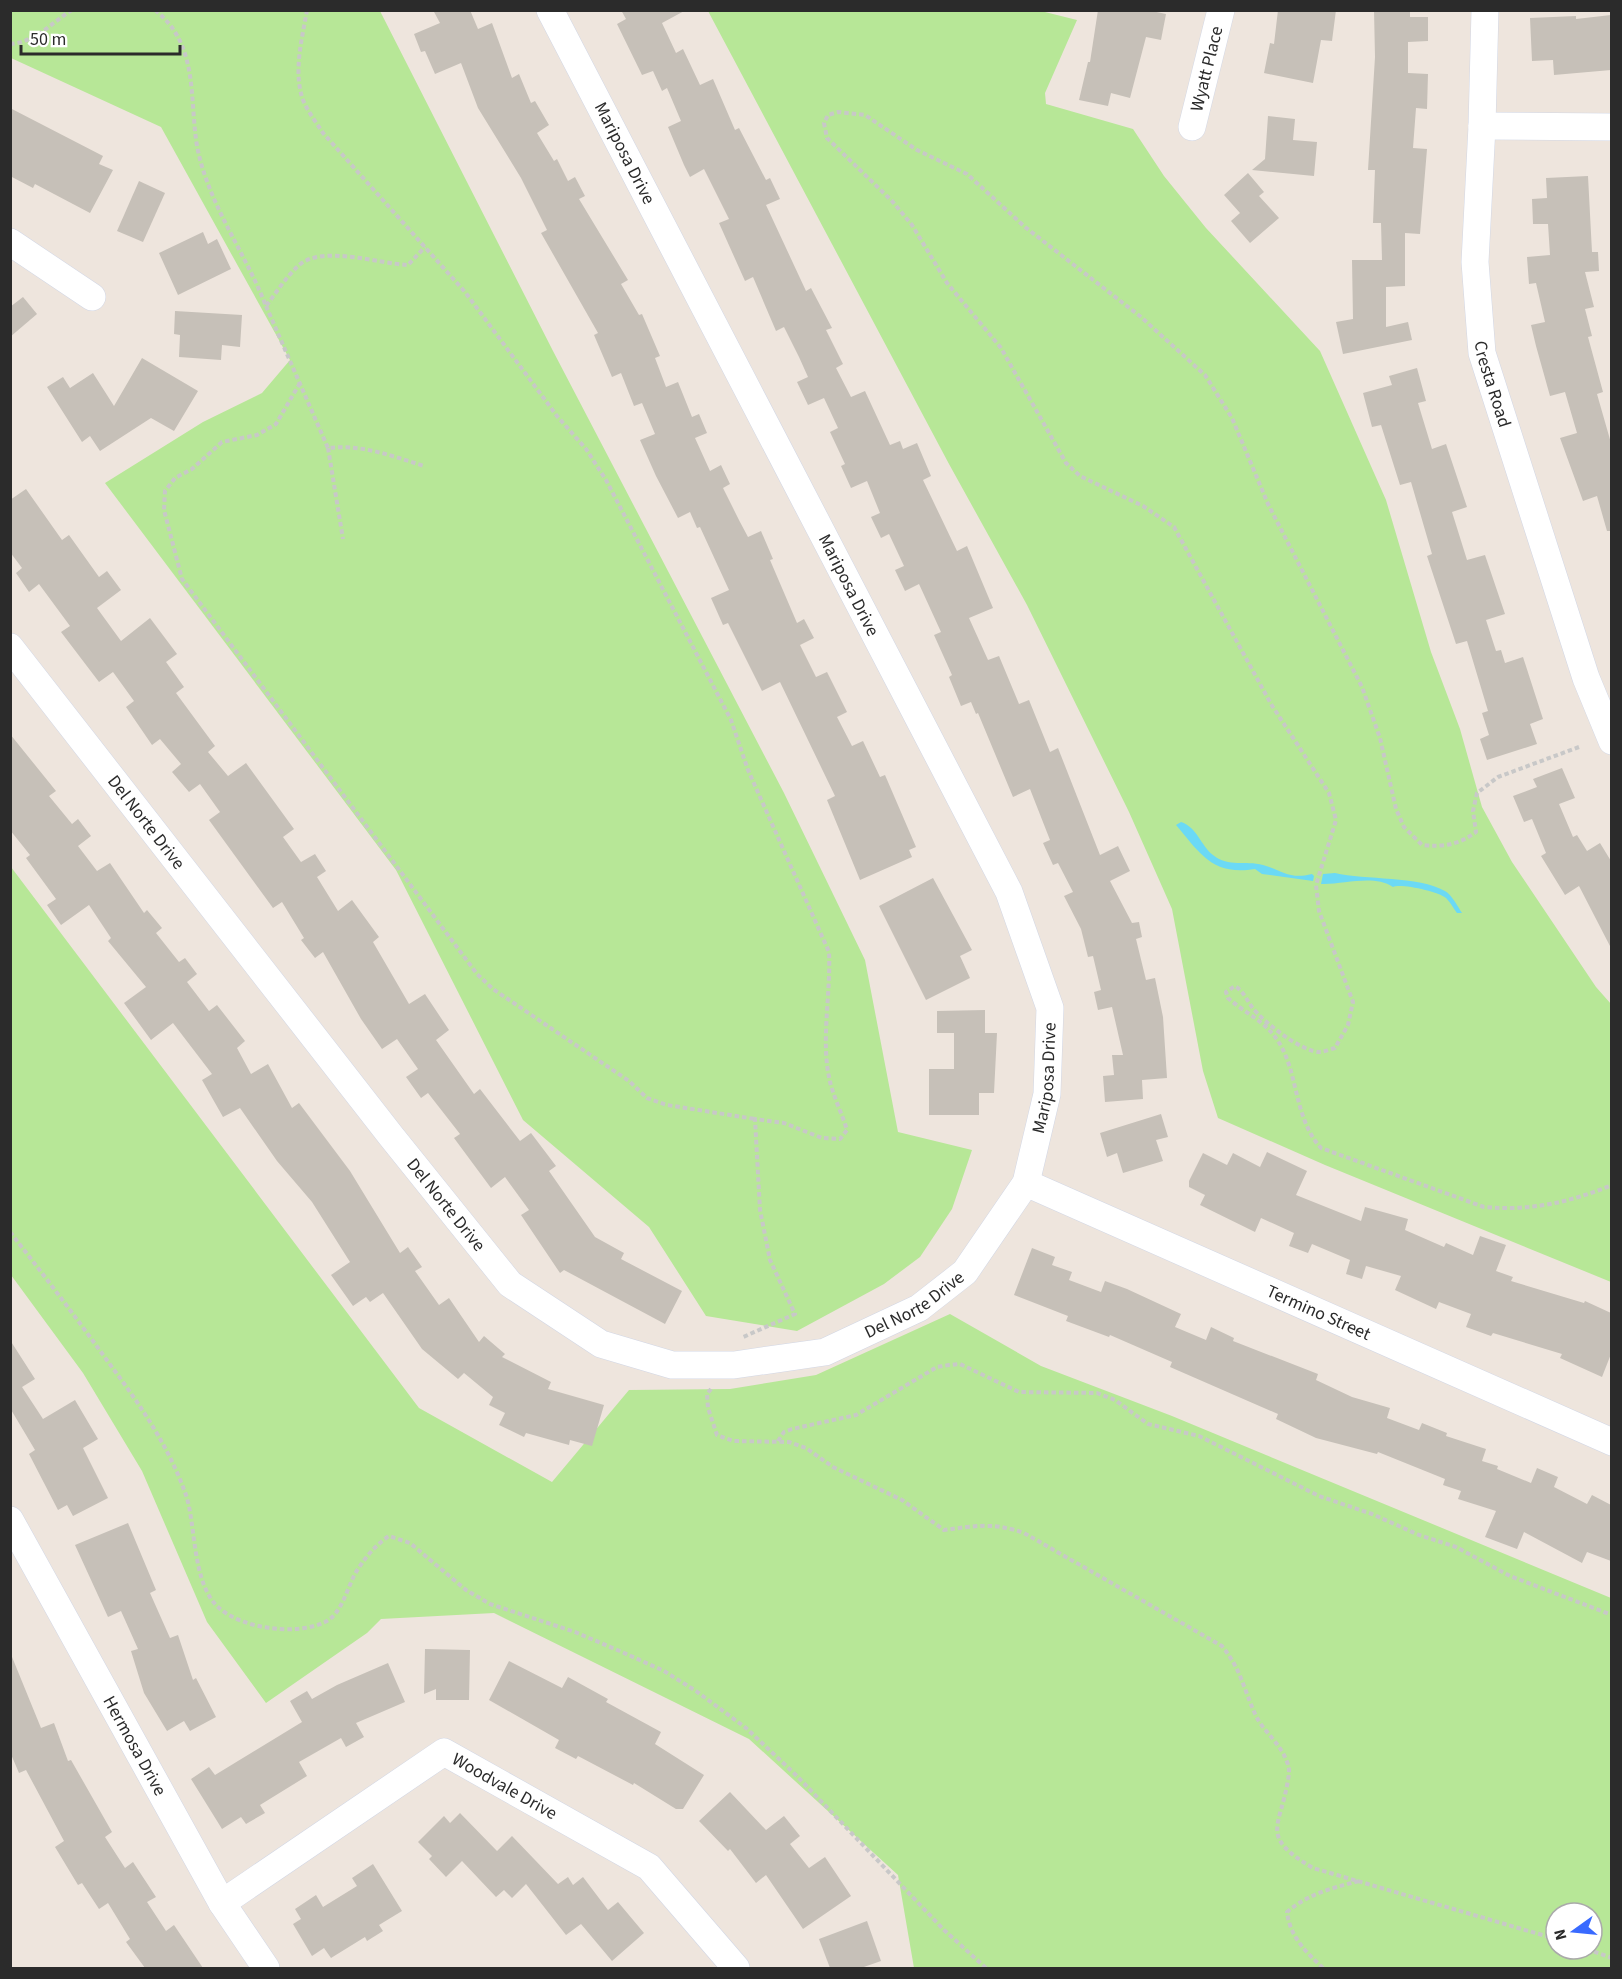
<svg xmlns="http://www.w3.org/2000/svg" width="1622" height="1979" font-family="'Source Sans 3',sans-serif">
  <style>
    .green { fill: #b7e797; fill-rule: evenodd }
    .water { fill: #6bd9f5 }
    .building { fill: #c6c0b8 }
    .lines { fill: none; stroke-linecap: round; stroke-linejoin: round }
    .minor-casing { stroke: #d2d7e5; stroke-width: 28 }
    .path { stroke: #c8c8c8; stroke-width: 4; stroke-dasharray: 4.5 3; stroke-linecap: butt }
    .minor { stroke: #fff; stroke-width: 27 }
    .labels { text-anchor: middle; stroke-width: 5; stroke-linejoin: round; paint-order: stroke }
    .street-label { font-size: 18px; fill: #2b2b2b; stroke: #fff }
  </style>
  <rect width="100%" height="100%" fill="#eee5dd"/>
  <!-- green -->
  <g class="green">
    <polygon points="11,10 380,11 553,351 784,793 865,960 898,1132 972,1150 952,1209 920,1257 884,1284 797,1331 706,1316 649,1227 523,1120 396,870 105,483 203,422 262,393 290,360 161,127 11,58"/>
    <polygon points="1037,10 1077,20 1045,93 1046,104 1133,129 1164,176 1206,228 1320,351 1386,500 1431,652 1460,729 1482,807 1512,862 1596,987 1611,1004 1611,1282 1325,1165 1218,1118 1203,1071 1172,909 1129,812 1027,605 949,464 708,11"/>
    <path d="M11,867L419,1408L552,1482L629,1390L730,1389L816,1375L950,1314L1041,1366L1172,1416L1611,1598V1968H914L898,1875L749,1739L494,1613L381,1619L367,1633L266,1703L207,1622L142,1471L83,1373L11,1275ZM1556,1913H1592V1949H1556Z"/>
  </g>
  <!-- water -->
  <g class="water">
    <path d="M1181,822C1197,827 1201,846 1213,855C1229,868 1245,860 1263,865C1282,870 1289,880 1312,874L1314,876L1313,881L1262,874L1255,869C1212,876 1200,853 1176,825Z"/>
    <path d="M1335,873C1365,880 1419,876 1445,891C1452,895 1458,907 1462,913H1457C1453,908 1451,903 1446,898C1438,891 1399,883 1393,887C1373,874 1343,885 1321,884L1323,874Z"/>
  </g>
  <!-- building -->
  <g class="building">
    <polygon points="433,10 470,10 478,29 492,23 512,78 519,74 531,103 535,101 549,125 537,133 554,161 557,159 568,181 575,177 585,196 579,199 628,280 621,284 639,315 642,314 660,356 655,358 666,387 678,382 692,417 699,414 707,433 695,438 710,471 721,465 730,484 723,488 740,522 748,537 761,531 773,559 770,560 797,623 804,619 814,638 800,645 816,677 827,672 847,712 837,717 852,746 863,741 880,777 885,775 916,847 909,850 912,857 860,880 827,800 835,796 780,682 762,691 728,623 723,625 711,598 729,590 700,527 697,528 690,512 678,518 656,476 640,440 655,434 642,403 634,406 621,373 612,377 594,335 598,333 541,233 547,230 521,178 478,108 461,63 435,74 425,51 421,52 414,34 440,23"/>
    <polygon points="621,10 686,10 662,23 676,53 683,49 700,85 713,79 735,130 739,128 766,180 770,178 780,199 766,205 806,291 811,288 832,328 826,330 843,364 836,368 851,397 865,391 890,445 900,441 903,449 917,443 931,476 923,480 957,551 967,546 993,608 969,618 988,660 999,656 1019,704 1029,700 1050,752 1058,748 1100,855 1118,846 1130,871 1110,881 1132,923 1139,922 1142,937 1136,939 1146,980 1155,978 1163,1017 1167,1078 1142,1080 1143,1099 1105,1102 1103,1076 1114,1075 1112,1055 1123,1055 1112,1007 1098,1010 1094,992 1101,990 1093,956 1088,957 1081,929 1064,896 1073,892 1058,863 1053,865 1043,843 1050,840 1030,789 1013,797 978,713 976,714 971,702 961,706 949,677 952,675 934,635 941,632 919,584 905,591 895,570 904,566 889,534 881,538 871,517 880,513 867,481 851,488 841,466 845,464 830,432 838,428 824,398 808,405 797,382 808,377 799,357 784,327 776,331 753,277 745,281 719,223 729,219 704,169 690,177 684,165 668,127 681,121 667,88 662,91 653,71 642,75 617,24 626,19"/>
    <polygon points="1098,10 1147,10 1166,14 1161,40 1146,37 1130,98 1111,93 1108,106 1079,100 1088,62 1090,62"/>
    <polygon points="1278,10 1336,10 1332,41 1321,40 1313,83 1264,73 1270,43 1274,44"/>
    <polygon points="1374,10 1410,10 1410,17 1428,17 1428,41 1408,42 1408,73 1428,74 1427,109 1416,108 1413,148 1427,149 1420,234 1405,233 1405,286 1386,287 1386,327 1408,322 1412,340 1343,354 1336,322 1353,319 1352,260 1382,260 1381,223 1373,223 1375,170 1368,170 1375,57"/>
    <polygon points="1611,15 1611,70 1554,75 1553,60 1532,61 1530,18 1576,16 1576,19"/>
    <polygon points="10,108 103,156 99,164 113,170 90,213 35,184 33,188 10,176"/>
    <polygon points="1268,116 1295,119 1293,140 1317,142 1314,176 1252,170 1265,159"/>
    <polygon points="1248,173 1264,192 1259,196 1279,218 1250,243 1231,221 1240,213 1224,195"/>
    <polygon points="1588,176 1592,252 1598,252 1599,271 1585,272 1594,307 1585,309 1592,336 1588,337 1603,392 1597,394 1611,443 1611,531 1607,531 1597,496 1583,501 1560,438 1577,433 1565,392 1550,396 1536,346 1531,325 1545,322 1536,283 1529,284 1527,257 1550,255 1548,224 1533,224 1532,199 1547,198 1546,178"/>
    <polygon points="139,181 165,193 143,242 117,231"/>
    <polygon points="203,232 208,244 217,239 231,269 178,295 159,253"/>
    <polygon points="23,297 37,314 10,337 10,307"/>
    <polygon points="175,311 242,315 240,347 222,345 221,360 179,357 180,335 174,334"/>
    <polygon points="142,358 198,391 174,431 151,418 100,451 90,436 82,442 47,387 63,377 70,388 93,373 114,406"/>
    <polygon points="1417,368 1426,401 1418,403 1432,449 1446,444 1467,507 1452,512 1467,560 1485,555 1505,614 1486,620 1496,651 1501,650 1505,663 1523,657 1543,719 1530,724 1537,744 1487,760 1480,739 1489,735 1482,713 1488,711 1467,641 1456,644 1427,556 1432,554 1411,482 1400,485 1381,425 1372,427 1363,393 1392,385 1389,376"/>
    <polygon points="26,489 62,540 69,535 99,577 107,571 121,590 97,608 121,641 150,618 177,654 166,662 184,687 176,693 215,746 208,752 228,776 246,763 294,829 283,837 301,862 315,854 326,871 317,877 338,911 352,900 379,937 373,942 409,1004 425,994 449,1030 436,1040 474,1094 480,1089 520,1141 531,1133 556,1166 549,1171 595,1237 624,1253 621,1259 682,1291 665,1324 564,1270 560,1273 521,1215 529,1210 505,1177 491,1188 454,1138 460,1134 428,1093 421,1098 406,1077 418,1069 397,1039 382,1049 361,1019 323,952 315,958 301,940 304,938 282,902 273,908 209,820 220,812 200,784 189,792 172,772 181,764 160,739 152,745 126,707 134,701 113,672 99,682 61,632 70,626 39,584 29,592 16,573 22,568 10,552 10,500"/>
    <polygon points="10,734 56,791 49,796 72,824 78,819 91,836 78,846 97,871 110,863 144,913 147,910 162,928 156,933 179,962 185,958 197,974 187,982 209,1011 217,1005 245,1041 237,1048 251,1074 268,1064 292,1108 299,1103 350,1171 400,1253 408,1247 422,1267 415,1271 439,1305 449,1298 479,1342 484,1336 505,1354 502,1357 551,1382 548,1389 604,1405 592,1446 570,1440 569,1445 526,1433 524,1437 499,1425 505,1413 489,1405 493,1397 464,1373 458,1379 422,1349 383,1293 370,1302 366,1297 353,1306 331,1275 350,1262 312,1202 277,1161 240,1108 223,1117 202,1080 212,1074 173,1023 151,1040 124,1003 146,987 108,941 111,938 89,905 61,925 47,905 56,899 26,858 30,855 10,830"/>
    <polygon points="1562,768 1575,798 1559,804 1573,837 1577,835 1587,851 1600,843 1611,861 1611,948 1579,886 1565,895 1541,856 1546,853 1532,819 1524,822 1513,796 1537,787 1533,779"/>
    <polygon points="933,878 972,950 960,956 970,978 926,1000 879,906"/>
    <polygon points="985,1010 985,1033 997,1033 994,1093 979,1093 979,1115 929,1115 929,1069 954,1069 954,1033 937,1033 937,1011"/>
    <polygon points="1161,1114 1168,1137 1156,1140 1163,1161 1123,1173 1117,1153 1107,1157 1100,1133"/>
    <polygon points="1267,1152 1307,1171 1296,1195 1361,1221 1365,1207 1408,1219 1405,1230 1444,1247 1446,1243 1473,1255 1480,1236 1506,1245 1496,1271 1513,1277 1511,1281 1584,1303 1585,1301 1611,1313 1611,1354 1602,1377 1560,1358 1562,1354 1493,1333 1491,1336 1466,1327 1471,1314 1439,1302 1436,1309 1395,1290 1401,1276 1366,1266 1362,1279 1346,1274 1350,1260 1312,1244 1308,1253 1289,1246 1294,1233 1261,1218 1255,1232 1200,1205 1205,1195 1189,1187 1189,1181 1203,1153 1227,1165 1233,1153 1260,1167"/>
    <polygon points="1032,1248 1055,1257 1052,1265 1072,1272 1069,1280 1101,1292 1105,1281 1127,1289 1181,1314 1175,1327 1206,1340 1211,1327 1234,1338 1233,1341 1318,1374 1316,1380 1352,1397 1390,1408 1387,1418 1419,1430 1422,1423 1447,1433 1446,1436 1486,1449 1482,1461 1498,1466 1497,1469 1531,1483 1537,1468 1558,1477 1554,1487 1587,1504 1592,1495 1611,1505 1611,1561 1587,1552 1582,1563 1524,1532 1517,1549 1485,1537 1496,1511 1458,1499 1461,1491 1443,1485 1445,1479 1378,1452 1377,1454 1316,1438 1276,1419 1278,1414 1170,1367 1172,1362 1110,1335 1109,1337 1066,1321 1068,1316 1014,1295"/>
    <polygon points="10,1340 35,1379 22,1387 43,1419 75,1400 98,1439 83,1448 108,1498 73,1516 67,1505 58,1510 29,1454 35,1450 10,1408"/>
    <polygon points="128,1523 156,1590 150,1593 170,1638 178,1635 193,1680 196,1678 216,1717 190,1731 184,1721 167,1731 144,1693 131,1651 138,1649 121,1611 108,1617 75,1545"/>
    <polygon points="425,1649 470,1650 469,1700 436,1700 436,1689 424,1694"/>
    <polygon points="10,1652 41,1728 54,1723 68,1761 71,1760 112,1832 105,1837 125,1868 133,1862 156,1897 147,1902 166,1931 174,1925 203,1968 145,1968 126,1942 130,1939 108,1903 99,1909 82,1883 78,1885 55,1847 64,1841 26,1770 19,1773 10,1752"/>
    <polygon points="509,1661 562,1688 568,1677 608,1699 606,1702 661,1732 655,1744 704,1775 683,1809 676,1809 634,1783 633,1785 578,1756 576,1759 555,1748 559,1740 489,1700"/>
    <polygon points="388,1663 405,1702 356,1723 364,1737 346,1747 341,1738 299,1762 307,1776 260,1805 265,1813 246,1824 241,1817 222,1829 191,1779 209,1767 215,1775 302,1722 290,1701 307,1691 312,1699 337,1685"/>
    <polygon points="730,1792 766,1830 784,1816 800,1836 790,1844 809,1868 825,1857 851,1896 803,1929 766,1875 756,1883 730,1849 728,1851 699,1821"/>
    <polygon points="460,1813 497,1851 512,1836 558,1884 568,1877 573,1885 583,1877 608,1910 618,1902 644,1933 612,1961 581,1924 566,1935 526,1884 512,1898 504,1890 496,1897 462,1861 446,1877 429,1859 432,1856 418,1842 444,1816 450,1823"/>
    <polygon points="373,1864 402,1911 379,1925 383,1931 367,1941 365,1937 331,1958 324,1948 312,1956 293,1924 301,1919 295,1909 316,1895 323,1907 357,1886 352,1878"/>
    <polygon points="867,1921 881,1961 861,1968 830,1968 819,1939"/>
  </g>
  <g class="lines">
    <!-- minor casing -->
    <g class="minor-casing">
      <g id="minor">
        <path id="s1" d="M1485,10L1482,126L1475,262L1482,353L1586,678L1612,741"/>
        <polyline points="1482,126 1612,127"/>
        <path id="s2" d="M1192,127L1221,10"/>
        <polyline points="10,242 92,297"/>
        <path id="s3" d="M10,647L391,1136L510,1284L601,1344L672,1365H734L825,1352L919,1308L965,1272L1026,1183L1047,1094L1050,1008L1009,892L550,10"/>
        <path id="s4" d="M1026,1183L1612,1442"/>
        <path id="s5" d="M10,1520L222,1903L266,1968"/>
        <path id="s6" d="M222,1903L444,1752L649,1867L736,1968"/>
      </g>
    </g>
    <!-- path -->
    <g class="path">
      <path d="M155,10C199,45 189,97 197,146C208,204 245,252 266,306C276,293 286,277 298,266C321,244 380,264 408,265L425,247"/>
      <path d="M307,10C302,39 293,72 303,100C308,112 316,122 323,133L465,292L557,416L586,449L606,480L731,720L748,770L829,952C831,992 821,1039 829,1077C832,1094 842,1113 847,1130L840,1139L822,1138L784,1123L755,1119L760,1210L770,1260L795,1314L741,1338"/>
      <path d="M10,44C36,42 51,23 72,10"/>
      <path d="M266,306L328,448C362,444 392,456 424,466"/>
      <polyline points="300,383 276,424 257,435 222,442 192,469 175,478 165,491 164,510 182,579 477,974 493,989 629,1081 647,1098 667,1105 755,1119"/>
      <polyline points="328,448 343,539"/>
      <path d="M1579,747L1498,777L1477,793L1473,811L1476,832C1458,845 1444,847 1422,845L1404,827L1396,809L1380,738L1362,687L1268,504L1232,418L1205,375L1141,317L1025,227L967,174L917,150L865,115L838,112L828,115L824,123L827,138L892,201L912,225L947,283L1001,348L1066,463L1080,476L1143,506L1174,527L1271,704L1329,793L1336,820L1316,885L1319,911L1353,1002L1348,1025L1335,1048C1331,1049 1326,1051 1321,1052C1303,1053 1263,1022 1252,1007C1246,999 1244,992 1235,986L1226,992L1228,998C1241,1010 1260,1019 1272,1033C1300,1065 1291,1115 1321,1148L1484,1207C1530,1211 1568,1203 1612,1185"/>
      <path d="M10,1232C43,1274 75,1316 106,1359C138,1402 168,1444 186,1495C196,1525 192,1583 218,1607C242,1629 296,1636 325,1622C343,1614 348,1583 358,1569C367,1555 376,1545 389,1536L410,1543L466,1590L490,1604L575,1632L622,1652L664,1671L696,1691L746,1728L797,1776L944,1930L986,1968"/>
      <path d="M711,1389L707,1394L708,1408L717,1435L733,1441L789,1442L806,1448L833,1467L902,1500L944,1530C975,1526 993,1522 1024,1533L1222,1646C1242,1671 1243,1688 1256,1716C1264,1732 1281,1744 1287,1762C1290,1768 1289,1774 1288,1780C1280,1829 1259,1836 1313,1868L1556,1939"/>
      <polyline points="778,1441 784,1432 792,1429 856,1415 937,1367 949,1365 960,1364 1019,1392 1097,1393 1115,1400 1148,1424 1199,1436 1319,1496 1372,1514 1419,1535 1456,1547 1510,1576 1612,1615"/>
      <polyline points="1587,1949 1612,1958"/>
      <path d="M1323,1968C1306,1952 1290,1937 1287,1912C1308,1894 1332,1888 1359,1881"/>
    </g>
    <!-- minor -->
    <use href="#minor" class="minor"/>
  </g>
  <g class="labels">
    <!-- street labels -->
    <g class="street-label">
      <text dy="6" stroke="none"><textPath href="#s2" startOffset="60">Wyatt Place</textPath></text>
      <text transform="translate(625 153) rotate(63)" y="6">Mariposa Drive</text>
      <text dy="6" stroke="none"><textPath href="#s1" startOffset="376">Cresta Road</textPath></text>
      <text transform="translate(849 585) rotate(63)" y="6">Mariposa Drive</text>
      <text dy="6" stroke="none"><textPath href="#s3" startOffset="222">Del Norte Drive</textPath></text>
      <text dy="6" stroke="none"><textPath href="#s3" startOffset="1524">Mariposa Drive</textPath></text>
      <text dy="6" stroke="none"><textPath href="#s3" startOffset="708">Del Norte Drive</textPath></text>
      <text dy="6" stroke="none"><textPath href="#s3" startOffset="1248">Del Norte Drive</textPath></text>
      <text dy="6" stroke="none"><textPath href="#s4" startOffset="320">Termino Street</textPath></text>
      <text dy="6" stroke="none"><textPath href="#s5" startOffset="258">Hermosa Drive</textPath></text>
      <text dy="6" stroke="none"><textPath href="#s6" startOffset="338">Woodvale Drive</textPath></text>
    </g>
  </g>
  <!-- border -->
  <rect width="1622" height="1979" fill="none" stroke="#2b2b2b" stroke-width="24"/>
  <!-- north arrow -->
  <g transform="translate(1574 1931) rotate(255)"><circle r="28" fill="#ffffff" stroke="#aaaaaa" stroke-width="1.5"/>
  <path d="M0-4.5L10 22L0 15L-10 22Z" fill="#396aff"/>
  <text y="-9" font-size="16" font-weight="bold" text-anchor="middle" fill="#2b2b2b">N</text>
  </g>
  <!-- scale -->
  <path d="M21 45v9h159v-9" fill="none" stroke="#2b2b2b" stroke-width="3"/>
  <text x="30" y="45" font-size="18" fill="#2b2b2b" stroke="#ffffff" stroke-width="4.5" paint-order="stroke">50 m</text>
</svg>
